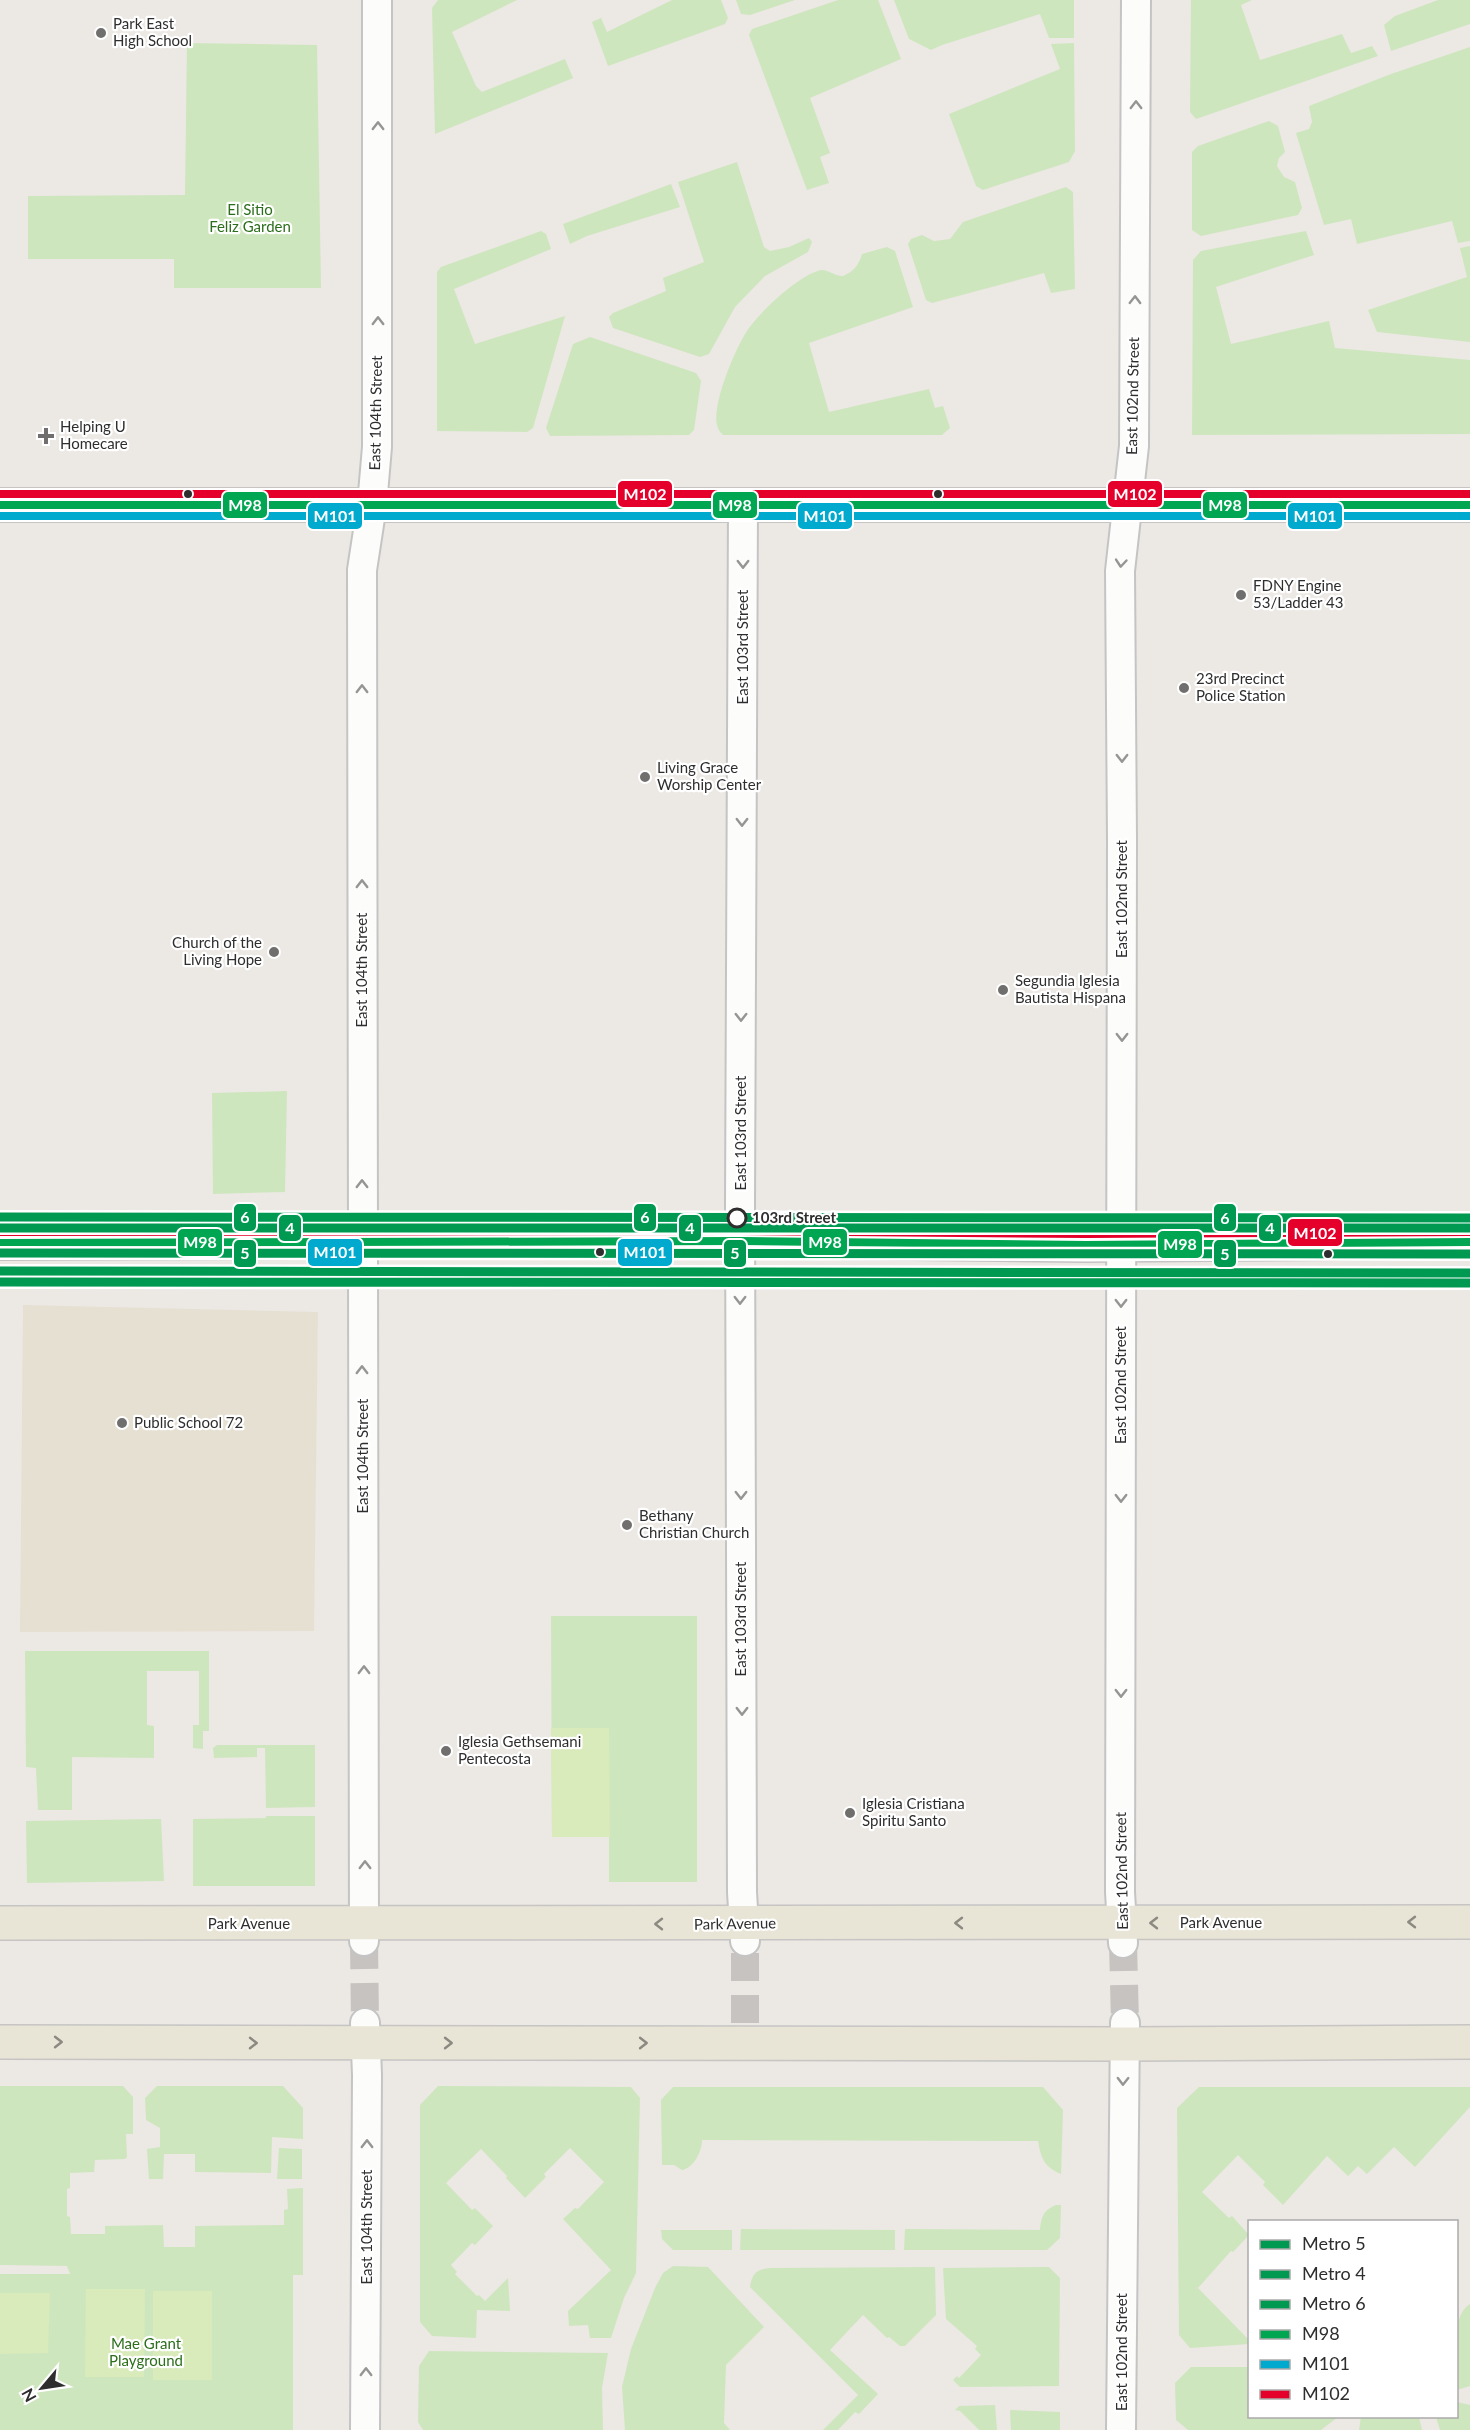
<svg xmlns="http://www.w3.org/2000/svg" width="1470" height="2430" font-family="Lato,sans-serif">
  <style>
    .education { fill: #e6e0d3 }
    .green { fill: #cee6be }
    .pitch { fill: #d9eabb }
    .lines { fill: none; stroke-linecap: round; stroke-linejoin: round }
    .street-tunnel { stroke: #c6c3c0; stroke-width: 28; stroke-dasharray: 28 14; stroke-linecap: butt }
    .street-casing { stroke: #c5c4c5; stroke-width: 32 }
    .secondary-casing { stroke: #c5c4c5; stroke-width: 36 }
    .primary-casing { stroke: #c6c5c4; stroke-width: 36 }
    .street { stroke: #fcfcfb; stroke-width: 28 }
    .secondary { stroke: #fcfcfb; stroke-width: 33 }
    .primary { stroke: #e8e4d6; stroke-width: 33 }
    .bus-1-casing { stroke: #fff; stroke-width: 12 }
    .bus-2-casing { stroke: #fff; stroke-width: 12 }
    .bus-3-casing { stroke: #fff; stroke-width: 12 }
    .bus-1 { stroke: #00a651; stroke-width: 8 }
    .bus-2 { stroke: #00a9ce; stroke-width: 8 }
    .bus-3 { stroke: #e4002b; stroke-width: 8 }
    .metro-1-casing { stroke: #fff; stroke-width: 14 }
    .metro-2-casing { stroke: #fff; stroke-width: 14 }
    .metro-3-casing { stroke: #fff; stroke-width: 14 }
    .metro-1 { stroke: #009952; stroke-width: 9 }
    .metro-2 { stroke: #009952; stroke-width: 9 }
    .metro-3 { stroke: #009952; stroke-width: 9 }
    .oneway { stroke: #959594 }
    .oneway2 { stroke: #8b8982 }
    .poi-dot { fill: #706f6e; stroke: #fff; stroke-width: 2 }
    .bus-dot { fill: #2e2e2e; stroke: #fff; stroke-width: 2 }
    .stop-dot { fill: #fff; stroke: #2e2e2e; stroke-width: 3 }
    .labels { text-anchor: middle; stroke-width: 4.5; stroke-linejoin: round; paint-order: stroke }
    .poi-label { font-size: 15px; fill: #2e2e2e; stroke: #fff; text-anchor: start }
    .park-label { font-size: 15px; fill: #2c6e1b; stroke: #fff }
    .street-label { font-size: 15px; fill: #2e2e2e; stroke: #fff }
    .stop-label { font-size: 15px; font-weight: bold; fill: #2e2e2e; stroke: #fff; text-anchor: start }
    .line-badge { stroke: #fff; stroke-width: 2 }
    .badge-label { font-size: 16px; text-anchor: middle; font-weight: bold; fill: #fff }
  </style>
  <rect width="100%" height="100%" fill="#ece8e4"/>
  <!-- education -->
  <polygon class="education" points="23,1305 318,1312 314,1631 20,1632"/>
  <!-- green -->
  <g class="green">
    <polygon points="438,0 517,0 452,32 476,86 482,92 565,59 573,78 435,134 432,8"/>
    <polygon points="672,0 721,0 728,18 725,24 608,66 592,22 601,18 607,32"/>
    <polygon points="736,0 795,0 750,15 741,14"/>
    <polygon points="838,0 878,0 901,59 810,98 830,153 820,157 829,183 807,190 749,35 752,29"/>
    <polygon points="894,0 1074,0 1074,38 1049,38 1040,14 942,45 931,50 909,39"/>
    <polygon points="1191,0 1252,0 1241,5 1260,60 1342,34 1351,53 1372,46 1378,56 1196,119 1190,112"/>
    <polygon points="1438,0 1470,0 1470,24 1391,51 1384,25 1395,16"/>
    <polygon points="187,43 317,45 321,288 174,288 174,259 28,259 28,196 185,195"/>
    <polygon points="1074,43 1075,151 1069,162 983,190 976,186 949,114 1060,69 1051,44"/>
    <polygon points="1470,47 1470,241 1458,243 1452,221 1357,244 1351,219 1324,225 1296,133 1309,129 1312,122 1309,106 1391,74"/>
    <polygon points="1269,121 1278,126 1285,152 1279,158 1277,166 1284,177 1295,182 1302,208 1298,215 1201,236 1192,230 1192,152 1198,146"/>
    <polygon points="737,162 764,247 770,251 789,247 809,238 812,242 808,252 765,276 735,307 709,354 700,357 613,328 609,317 613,313 666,291 663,278 704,262 678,182"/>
    <polygon points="671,184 680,207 587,236 570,244 563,224"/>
    <polygon points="1066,187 1073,192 1075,289 1051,293 1044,273 932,303 926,300 908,244 911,239 922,235 934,241 950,239 963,222"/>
    <polygon points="541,231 546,234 551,249 454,289 475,344 565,316 533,428 527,432 437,431 437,272 441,267"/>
    <polygon points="1306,231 1314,255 1216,287 1231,344 1329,321 1335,348 1470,360 1470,434 1192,435 1193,260 1201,251"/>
    <polygon points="1470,246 1470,342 1377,332 1368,310 1467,277 1460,248"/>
    <path d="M887,247L895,251L913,307L809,343L829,412L929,389L935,408L943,406L950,428L942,435H723C721,433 719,431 718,428C709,409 737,344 749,328C762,310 799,275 821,270C827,269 835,276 843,276C853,272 859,265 862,254Z"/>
    <polygon points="590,337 696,373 701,381 694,430 689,435 550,436 546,428 573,344"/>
    <polygon points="287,1091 285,1192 213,1194 212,1093"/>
    <polygon points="551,1616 697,1616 697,1882 609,1882 609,1837 552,1837"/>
    <polygon points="25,1651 209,1651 209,1731 203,1731 203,1749 193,1748 193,1725 199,1725 199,1671 147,1671 147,1725 154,1726 154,1758 72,1757 72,1810 38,1810 36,1768 26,1767"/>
    <polygon points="217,1745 315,1745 315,1807 266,1808 265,1748 257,1748 257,1757 214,1758 213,1748"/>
    <polygon points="266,1816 315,1816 315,1886 193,1886 193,1819 266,1818"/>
    <polygon points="161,1819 164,1881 27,1883 26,1821"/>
    <polygon points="0,2086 123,2086 133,2097 133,2134 126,2134 127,2157 125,2159 95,2160 94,2172 70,2173 70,2188 67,2189 67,2216 70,2217 71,2234 105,2234 105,2226 163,2225 164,2247 195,2247 195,2226 284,2225 284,2210 288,2209 287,2189 303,2188 303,2275 293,2275 293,2430 0,2430 0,2274 70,2274 67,2266 0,2265"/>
    <polygon points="157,2086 283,2086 303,2108 303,2139 272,2137 271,2173 195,2172 195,2154 164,2154 163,2179 149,2179 147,2149 160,2147 160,2128 146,2120 145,2098"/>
    <polygon points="438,2086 631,2087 640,2098 636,2273 624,2298 611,2338 590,2338 588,2325 569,2326 568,2311 611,2270 563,2219 575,2208 578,2209 604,2182 570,2148 544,2174 546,2177 525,2198 506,2178 507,2176 481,2149 446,2183 472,2210 475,2208 493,2226 475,2245 472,2243 451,2265 457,2272 455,2274 477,2296 479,2295 485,2301 508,2278 510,2311 477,2310 476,2338 432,2336 420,2322 420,2105"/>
    <path d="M673,2087H1043L1063,2110L1061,2174C1044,2167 1041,2158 1038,2141L702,2140C702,2151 694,2168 682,2170L674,2165H662L661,2100Z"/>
    <polygon points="1199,2087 1470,2087 1470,2107 1415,2167 1394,2147 1367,2174 1358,2166 1348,2176 1327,2156 1283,2205 1263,2185 1265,2182 1238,2155 1202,2192 1229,2218 1232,2216 1249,2235 1233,2252 1231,2251 1198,2288 1249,2340 1249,2344 1190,2348 1179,2335 1177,2108"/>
    <polygon points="279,2148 302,2149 302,2179 277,2179"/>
    <path d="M1056,2205H1061L1060,2238L1047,2250H904L905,2229L1040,2230C1041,2218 1043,2210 1056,2205Z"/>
    <polygon points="741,2229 895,2230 895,2250 740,2250"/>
    <polygon points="661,2230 732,2230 732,2250 673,2250 662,2239"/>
    <polygon points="673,2266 708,2267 764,2327 726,2365 724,2423 730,2430 625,2430 622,2387 631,2349 655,2288 663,2273"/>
    <path d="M935,2267L936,2315L905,2346H900L889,2337L887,2338L863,2315L830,2350L878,2394L859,2414L855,2412L838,2430H823L858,2395L750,2287C752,2273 757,2269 771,2268Z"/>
    <polygon points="1049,2267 1060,2278 1059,2386 960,2387 953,2380 957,2376 959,2378 981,2355 975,2349 977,2346 946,2319 943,2268"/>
    <path d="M1470,2304V2386L1457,2390C1456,2368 1449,2316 1470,2304Z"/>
    <polygon points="429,2351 608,2353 602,2388 603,2430 423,2430 418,2422 419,2366"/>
    <polygon points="1191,2367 1249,2367 1250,2416 1338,2417 1321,2430 1188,2430 1176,2420 1175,2383"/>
    <polygon points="1457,2402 1470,2405 1470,2430 1440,2430 1436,2417 1456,2416"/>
    <polygon points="995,2405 997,2430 979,2430 960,2411 955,2410 959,2406"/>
    <polygon points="1010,2410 1060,2412 1060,2430 1011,2430"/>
    <polygon points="1361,2416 1419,2417 1422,2430 1359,2430"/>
  </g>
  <!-- pitch -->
  <g class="pitch">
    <polygon points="551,1728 609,1728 610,1837 552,1837"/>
    <polygon points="86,2289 145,2289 144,2377 85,2377"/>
    <rect x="153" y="2291" width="59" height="89"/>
    <polygon points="0,2293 50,2293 48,2353 0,2354"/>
  </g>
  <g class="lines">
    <!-- street-tunnel -->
    <g class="street-tunnel">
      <polyline points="364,1941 365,2023"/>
      <polyline points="1123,1943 1125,2023"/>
      <polyline points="745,2023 745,1941"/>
    </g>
    <!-- street casing -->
    <g class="street-casing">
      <g id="street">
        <polyline points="743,506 740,1204 742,1892 745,1941"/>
        <polyline points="364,1941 362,570 372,505 377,447 377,0"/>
        <polyline points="1123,1943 1120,1892 1122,840 1120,571 1134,446 1136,0"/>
        <polyline points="365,2023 367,2075 365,2430"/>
        <polyline points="1121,2430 1125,2023"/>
      </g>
    </g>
    <!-- secondary casing -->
    <g class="secondary-casing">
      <polyline id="secondary" points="0,1243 741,1241 1086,1245 1470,1242"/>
    </g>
    <!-- primary casing -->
    <g class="primary-casing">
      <g id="primary">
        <polyline points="0,505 1470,505"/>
        <polyline points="0,1923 1470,1922"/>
        <polyline points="0,2042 1123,2044 1470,2042"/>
      </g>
    </g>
    <!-- street -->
    <use href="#street" class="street"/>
    <!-- secondary -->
    <use href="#secondary" class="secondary"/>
    <!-- primary -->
    <use href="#primary" class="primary"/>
    <!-- bus-1 casing -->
    <g class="bus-1-casing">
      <g id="bus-1">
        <polyline points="0,505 1470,505"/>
        <polyline points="0,1243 741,1241 1086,1245 1470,1242"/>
      </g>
    </g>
    <!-- bus-2 casing -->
    <g class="bus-2-casing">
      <g id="bus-2">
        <polyline points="0,516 1470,516"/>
        <polyline points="0,1253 741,1252 1086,1255 1470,1253"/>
      </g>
    </g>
    <!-- bus-3 casing -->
    <g class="bus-3-casing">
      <g id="bus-3">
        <polyline points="0,494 1470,494"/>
        <polyline points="0,1232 741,1231 1086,1234 1470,1232"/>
      </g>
    </g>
    <!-- bus-1 -->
    <use href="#bus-1" class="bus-1"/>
    <!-- bus-2 -->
    <use href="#bus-2" class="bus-2"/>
    <!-- bus-3 -->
    <use href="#bus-3" class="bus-3"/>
    <!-- metro-1 casing -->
    <g class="metro-1-casing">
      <polyline id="metro-1" points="0,1253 1470,1254"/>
    </g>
    <!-- metro-2 casing -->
    <g class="metro-2-casing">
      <g id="metro-2">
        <polyline points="0,1228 1470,1228"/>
        <polyline points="0,1282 1470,1283"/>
      </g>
    </g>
    <!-- metro-3 casing -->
    <g class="metro-3-casing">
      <g id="metro-3">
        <polyline points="0,1217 1470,1218"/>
        <polyline points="0,1271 1470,1273"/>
      </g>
    </g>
    <!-- metro-1 -->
    <use href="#metro-1" class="metro-1"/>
    <!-- metro-2 -->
    <use href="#metro-2" class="metro-2"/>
    <!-- metro-3 -->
    <use href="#metro-3" class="metro-3"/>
  </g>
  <!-- one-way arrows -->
  <defs><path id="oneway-chevron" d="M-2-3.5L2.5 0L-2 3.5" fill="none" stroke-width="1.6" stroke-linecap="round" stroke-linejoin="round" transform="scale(1.5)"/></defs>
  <g class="oneway">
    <use href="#oneway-chevron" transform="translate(1136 105) rotate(-90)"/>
    <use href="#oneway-chevron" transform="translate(378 126) rotate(-90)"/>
    <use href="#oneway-chevron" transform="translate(1135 300) rotate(-89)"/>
    <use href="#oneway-chevron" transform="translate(378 321) rotate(-90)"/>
    <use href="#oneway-chevron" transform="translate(1121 563) rotate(95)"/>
    <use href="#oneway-chevron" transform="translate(743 564) rotate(90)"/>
    <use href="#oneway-chevron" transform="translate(362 689) rotate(-90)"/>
    <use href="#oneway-chevron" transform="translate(1122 758) rotate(90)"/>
    <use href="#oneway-chevron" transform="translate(742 822) rotate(90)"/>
    <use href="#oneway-chevron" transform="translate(362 884) rotate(-90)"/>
    <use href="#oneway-chevron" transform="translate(741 1017) rotate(90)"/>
    <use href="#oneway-chevron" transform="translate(1122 1037) rotate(90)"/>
    <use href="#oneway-chevron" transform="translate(362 1184) rotate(-90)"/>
    <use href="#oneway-chevron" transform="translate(740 1300) rotate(90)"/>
    <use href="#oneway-chevron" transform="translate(1121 1303) rotate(90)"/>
    <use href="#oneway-chevron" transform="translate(362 1370) rotate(-90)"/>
    <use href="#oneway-chevron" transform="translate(741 1495) rotate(90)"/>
    <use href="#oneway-chevron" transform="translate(1121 1498) rotate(90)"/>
    <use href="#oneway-chevron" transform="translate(364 1670) rotate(-90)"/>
    <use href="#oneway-chevron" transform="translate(1121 1693) rotate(90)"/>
    <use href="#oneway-chevron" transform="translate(742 1711) rotate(90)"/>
    <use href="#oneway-chevron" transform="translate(365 1865) rotate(-90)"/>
    <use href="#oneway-chevron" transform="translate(1123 2081) rotate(91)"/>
    <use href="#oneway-chevron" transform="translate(367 2144) rotate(-90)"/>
    <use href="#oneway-chevron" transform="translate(366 2372) rotate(-90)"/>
  </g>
  <g class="oneway2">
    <use href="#oneway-chevron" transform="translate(1412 1922) rotate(180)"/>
    <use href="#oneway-chevron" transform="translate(959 1923) rotate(180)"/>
    <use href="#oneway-chevron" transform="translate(1154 1923) rotate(180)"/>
    <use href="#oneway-chevron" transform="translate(659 1924) rotate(-180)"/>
    <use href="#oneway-chevron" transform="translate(58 2042)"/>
    <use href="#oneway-chevron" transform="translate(253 2043)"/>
    <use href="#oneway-chevron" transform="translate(448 2043)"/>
    <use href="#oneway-chevron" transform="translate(643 2043)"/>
  </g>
  <!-- markers -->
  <g class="poi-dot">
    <circle cx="101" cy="33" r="6"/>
    <path d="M43 427h6v6h6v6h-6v6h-6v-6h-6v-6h6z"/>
    <circle cx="1241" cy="595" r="6"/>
    <circle cx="1184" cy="688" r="6"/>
    <circle cx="645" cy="777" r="6"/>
    <circle cx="274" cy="952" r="6"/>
    <circle cx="1003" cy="990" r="6"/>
    <circle cx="122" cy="1423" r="6"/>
    <circle cx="627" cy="1525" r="6"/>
    <circle cx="446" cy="1751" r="6"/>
    <circle cx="850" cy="1813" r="6"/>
  </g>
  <g class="bus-dot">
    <circle cx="188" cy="494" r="5"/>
    <circle cx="938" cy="494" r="5"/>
    <circle cx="600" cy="1252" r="5"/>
    <circle cx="1328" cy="1254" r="5"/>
  </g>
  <circle class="stop-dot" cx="737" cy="1218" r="9"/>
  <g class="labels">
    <!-- poi labels -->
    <g class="poi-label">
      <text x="113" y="29">Park East<tspan x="113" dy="17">High School</tspan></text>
      <text x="60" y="432">Helping U<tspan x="60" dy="17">Homecare</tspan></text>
      <text x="1253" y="591">FDNY Engine<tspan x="1253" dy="17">53/Ladder 43</tspan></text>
      <text x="1196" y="684">23rd Precinct<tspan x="1196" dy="17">Police Station</tspan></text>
      <text x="657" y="773">Living Grace<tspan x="657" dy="17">Worship Center</tspan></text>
      <text x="262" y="948" text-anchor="end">Church of the<tspan x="262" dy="17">Living Hope</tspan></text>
      <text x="1015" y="986">Segundia Iglesia<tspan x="1015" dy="17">Bautista Hispana</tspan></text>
      <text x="134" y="1428">Public School 72</text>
      <text x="639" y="1521">Bethany<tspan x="639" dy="17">Christian Church</tspan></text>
      <text x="458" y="1747">Iglesia Gethsemani<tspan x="458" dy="17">Pentecosta</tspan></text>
      <text x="862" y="1809">Iglesia Cristiana<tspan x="862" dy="17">Spiritu Santo</tspan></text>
    </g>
    <!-- park labels -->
    <g class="park-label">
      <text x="250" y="215">El Sitio<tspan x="250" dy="17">Feliz Garden</tspan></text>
      <text x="146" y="2349">Mae Grant<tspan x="146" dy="17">Playground</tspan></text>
    </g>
    <!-- street labels -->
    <g class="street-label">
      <text transform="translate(1133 396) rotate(-89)" y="5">East 102nd Street</text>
      <text transform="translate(376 413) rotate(-89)" y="5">East 104th Street</text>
      <text transform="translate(743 647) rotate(-90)" y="5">East 103rd Street</text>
      <text transform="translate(1122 899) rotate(-90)" y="5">East 102nd Street</text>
      <text transform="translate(362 970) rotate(-90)" y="5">East 104th Street</text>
      <text transform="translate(741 1133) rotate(-90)" y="5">East 103rd Street</text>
      <text transform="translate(1121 1385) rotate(-90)" y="5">East 102nd Street</text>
      <text transform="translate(363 1456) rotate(-90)" y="5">East 104th Street</text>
      <text transform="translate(741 1619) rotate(-90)" y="5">East 103rd Street</text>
      <text transform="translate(1122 1871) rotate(-91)" y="5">East 102nd Street</text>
      <text x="1221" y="1928">Park Avenue</text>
      <text x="249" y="1929">Park Avenue</text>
      <text transform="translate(735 1924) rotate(-1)" y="5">Park Avenue</text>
      <text transform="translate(367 2227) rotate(-90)" y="5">East 104th Street</text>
      <text transform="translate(1122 2352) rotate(-90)" y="5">East 102nd Street</text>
    </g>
    <!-- stop labels -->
    <g class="stop-label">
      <text x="752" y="1223">103rd Street</text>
    </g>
  </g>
  <g class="line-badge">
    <rect x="617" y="480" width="56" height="28" rx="6" fill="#e4002b"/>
    <rect x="1107" y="480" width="56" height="28" rx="6" fill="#e4002b"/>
    <rect x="222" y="491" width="46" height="28" rx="6" fill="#00a651"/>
    <rect x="712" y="491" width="46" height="28" rx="6" fill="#00a651"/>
    <rect x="1202" y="491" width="46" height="28" rx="6" fill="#00a651"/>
    <rect x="307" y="502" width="56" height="28" rx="6" fill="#00a9ce"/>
    <rect x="797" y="502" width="56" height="28" rx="6" fill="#00a9ce"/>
    <rect x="1287" y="502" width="56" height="28" rx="6" fill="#00a9ce"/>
    <rect x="233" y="1203" width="24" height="29" rx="6" fill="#009952"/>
    <rect x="633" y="1203" width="24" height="29" rx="6" fill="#009952"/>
    <rect x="1213" y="1203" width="24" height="29" rx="6" fill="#009952"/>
    <rect x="278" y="1214" width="24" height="28" rx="6" fill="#009952"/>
    <rect x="678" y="1214" width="24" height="28" rx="6" fill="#009952"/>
    <rect x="1258" y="1214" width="24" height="28" rx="6" fill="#009952"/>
    <rect x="1287" y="1218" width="56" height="29" rx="6" fill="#e4002b"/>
    <rect x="802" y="1228" width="46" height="28" rx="6" fill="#00a651"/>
    <rect x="177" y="1228" width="46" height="29" rx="6" fill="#00a651"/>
    <rect x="1157" y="1230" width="46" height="29" rx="6" fill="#00a651"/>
    <rect x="617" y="1238" width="56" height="29" rx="6" fill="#00a9ce"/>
    <rect x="307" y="1238" width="56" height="29" rx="6" fill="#00a9ce"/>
    <rect x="233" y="1239" width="24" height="29" rx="6" fill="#009952"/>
    <rect x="723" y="1239" width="24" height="29" rx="6" fill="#009952"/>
    <rect x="1213" y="1239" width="24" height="29" rx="6" fill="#009952"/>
  </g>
  <g class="badge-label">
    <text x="645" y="500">M102</text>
    <text x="1135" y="500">M102</text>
    <text x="245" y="511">M98</text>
    <text x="735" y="511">M98</text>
    <text x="1225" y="511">M98</text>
    <text x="335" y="522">M101</text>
    <text x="825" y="522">M101</text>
    <text x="1315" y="522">M101</text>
    <text x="245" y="1223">6</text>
    <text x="645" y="1223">6</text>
    <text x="1225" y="1224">6</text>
    <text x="290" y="1234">4</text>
    <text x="690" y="1234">4</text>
    <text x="1270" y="1234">4</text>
    <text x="1315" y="1239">M102</text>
    <text x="825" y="1248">M98</text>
    <text x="200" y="1248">M98</text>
    <text x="1180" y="1250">M98</text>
    <text x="645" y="1258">M101</text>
    <text x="335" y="1258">M101</text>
    <text x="245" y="1259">5</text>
    <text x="735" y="1259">5</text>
    <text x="1225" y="1260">5</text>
  </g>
  <!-- legend -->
  <rect x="1248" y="2220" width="210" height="198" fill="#ffffff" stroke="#ababab" stroke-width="1.5"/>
  <rect x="1260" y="2240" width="30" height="9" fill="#009952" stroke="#ababab" stroke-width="1.5"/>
  <text x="1302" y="2250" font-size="18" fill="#2e2e2e">Metro 5</text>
  <rect x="1260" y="2270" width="30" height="9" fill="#009952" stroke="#ababab" stroke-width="1.5"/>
  <text x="1302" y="2280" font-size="18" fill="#2e2e2e">Metro 4</text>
  <rect x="1260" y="2300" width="30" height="9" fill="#009952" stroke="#ababab" stroke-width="1.5"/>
  <text x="1302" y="2310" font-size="18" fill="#2e2e2e">Metro 6</text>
  <rect x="1260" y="2330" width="30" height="9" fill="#00a651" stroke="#ababab" stroke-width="1.5"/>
  <text x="1302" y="2340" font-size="18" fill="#2e2e2e">M98</text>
  <rect x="1260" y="2360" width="30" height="9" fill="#00a9ce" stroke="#ababab" stroke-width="1.5"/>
  <text x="1302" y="2370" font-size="18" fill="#2e2e2e">M101</text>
  <rect x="1260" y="2390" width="30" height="9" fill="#e4002b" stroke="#ababab" stroke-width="1.5"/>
  <text x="1302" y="2400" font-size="18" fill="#2e2e2e">M102</text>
  <!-- north arrow -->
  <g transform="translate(42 2388) rotate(241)" stroke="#ffffff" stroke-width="4.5" paint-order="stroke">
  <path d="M0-4.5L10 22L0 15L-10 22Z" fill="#2e2e2e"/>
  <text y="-9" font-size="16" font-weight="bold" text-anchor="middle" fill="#2e2e2e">N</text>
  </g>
</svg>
